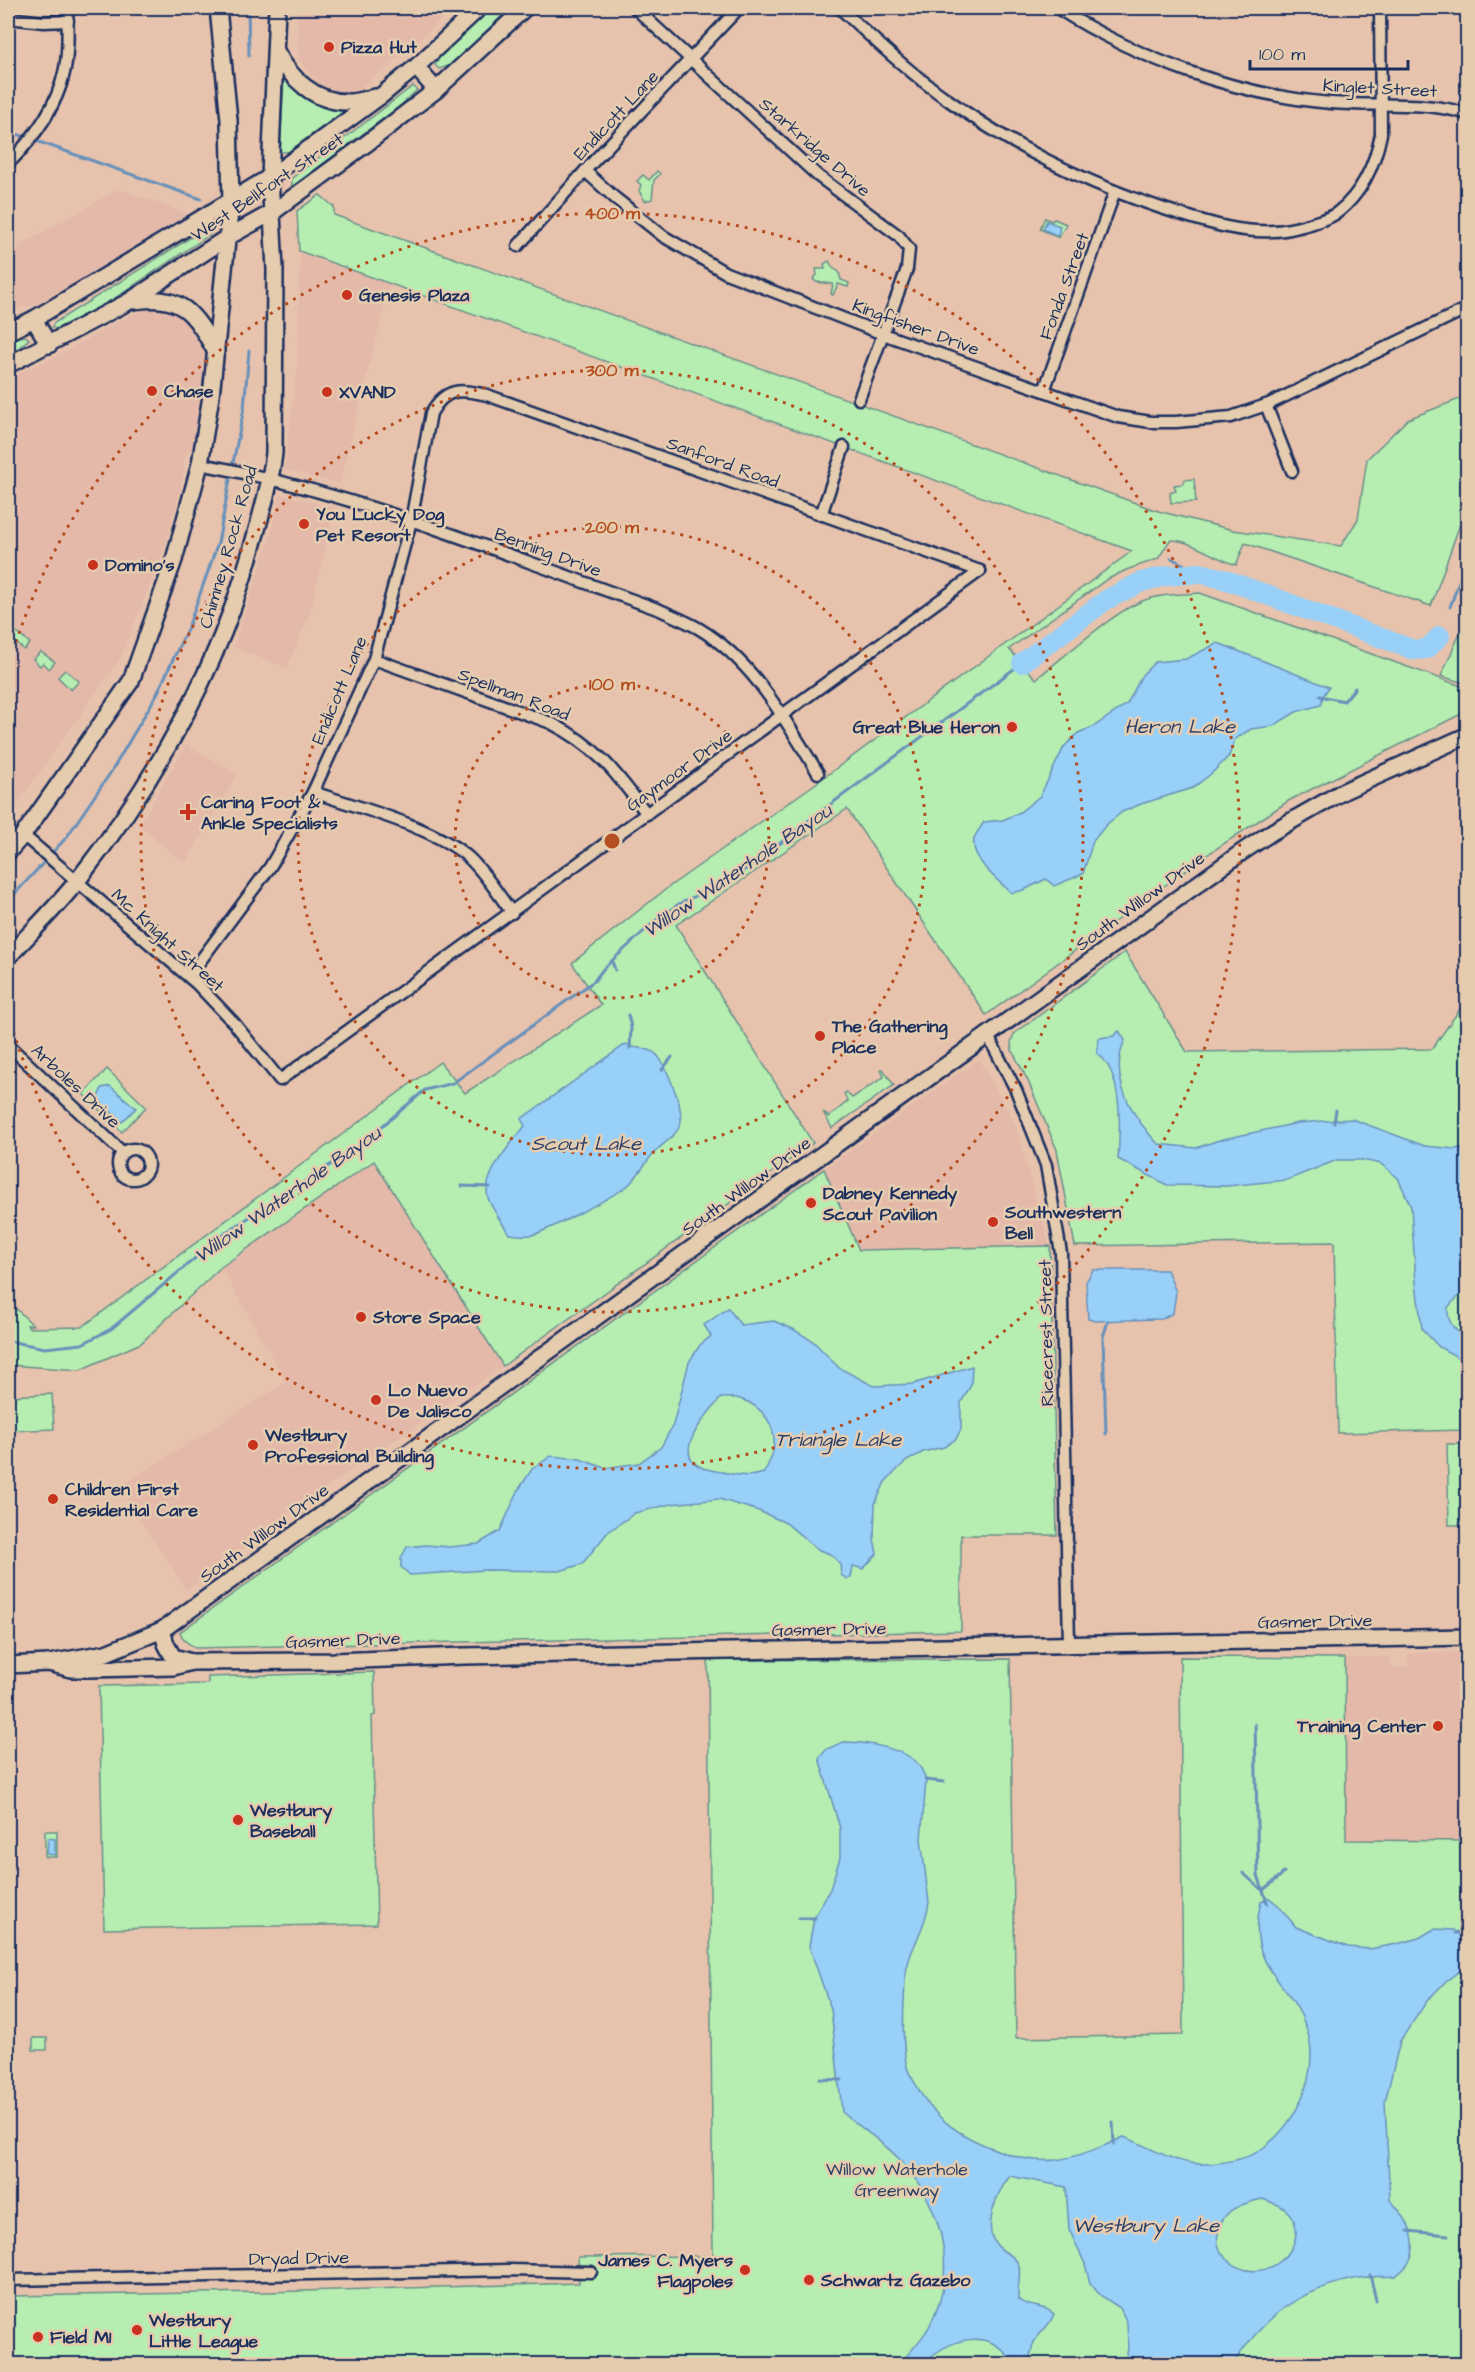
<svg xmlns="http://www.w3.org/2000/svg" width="1475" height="2372" font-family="'Architects Daughter',sans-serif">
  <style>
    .built { fill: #e4b9aa }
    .green { fill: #b6eeb1; stroke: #688e88; stroke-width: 1.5 }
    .water { fill: #99d0f8; stroke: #6790ba; stroke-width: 1.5; fill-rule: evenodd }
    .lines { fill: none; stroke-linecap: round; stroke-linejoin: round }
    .stream { stroke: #6790ba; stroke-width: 3 }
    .river { stroke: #99d0f8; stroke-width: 20 }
    .street-casing { stroke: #1b2f5e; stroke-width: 15 }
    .secondary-casing { stroke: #1b2f5e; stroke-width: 20 }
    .street { stroke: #e6ccae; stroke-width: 10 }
    .secondary { stroke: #e6ccae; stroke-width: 15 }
    .ring { fill: none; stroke: #b54e20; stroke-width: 3; stroke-dasharray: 3 6 }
    .poi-dot { fill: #c8321e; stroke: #e6ccae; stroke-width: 2 }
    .labels { text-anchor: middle; stroke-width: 5; stroke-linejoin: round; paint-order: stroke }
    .poi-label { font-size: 18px; font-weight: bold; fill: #1b2f5e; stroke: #e6ccae; text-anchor: start }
    .street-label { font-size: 18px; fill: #1b2f5e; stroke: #e6ccae }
    .park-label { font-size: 18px; fill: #2a4266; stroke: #e6ccae }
    .water-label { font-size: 20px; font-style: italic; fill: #283f6d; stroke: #e6ccae }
    .centre { fill: #b54e20; stroke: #e6ccae; stroke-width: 3 }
    .ring-label { font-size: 18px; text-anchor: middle; font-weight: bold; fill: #b54e20; stroke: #e6ccae; stroke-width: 5; stroke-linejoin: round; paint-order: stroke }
  </style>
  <rect width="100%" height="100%" fill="#e7c3ad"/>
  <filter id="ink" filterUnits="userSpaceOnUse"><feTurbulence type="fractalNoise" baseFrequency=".0167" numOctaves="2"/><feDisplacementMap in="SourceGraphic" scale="12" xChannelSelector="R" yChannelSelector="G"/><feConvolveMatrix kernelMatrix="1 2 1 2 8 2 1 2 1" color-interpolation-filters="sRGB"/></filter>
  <g filter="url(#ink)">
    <!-- built -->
    <g class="built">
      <polygon points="297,8 455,8 358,91 341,92 321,86 305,69 298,57"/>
      <polygon points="119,189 188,214 76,282 32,306 17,309 8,313 8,252"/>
      <polygon points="300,253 390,283 340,484 284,469 297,370"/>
      <polygon points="151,304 172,306 188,316 205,342 208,359 195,450 185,454 184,473 166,546 119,661 8,817 8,378 60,354"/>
      <polygon points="280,494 335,508 310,612 287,668 233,647 269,541"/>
      <polygon points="186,745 238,774 185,863 139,826"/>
      <polygon points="979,1059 1015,1124 1050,1246 859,1250 824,1169"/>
      <polygon points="374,1161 503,1366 343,1476 186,1590 119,1487 286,1382 221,1267"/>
      <polygon points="1467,1652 1467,1840 1346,1840 1345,1658 1390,1657 1391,1668 1408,1667 1408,1653"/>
    </g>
    <!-- green -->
    <g class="green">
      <polygon points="492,8 510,8 452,65 439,69 435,65 441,55"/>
      <polygon points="288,77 351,106 288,152 280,152 284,78"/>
      <polygon points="413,86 417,90 400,106 292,187 292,178"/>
      <polygon points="657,171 660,174 654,180 652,199 645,201 639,191 641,185 637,181 643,175 649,180"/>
      <path d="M320,195L334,207V215L1158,511L1233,530L1341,546L1358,519L1367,459L1408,419L1467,396V504L1431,606L1245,543L1236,565C1216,559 1189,539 1170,540L1158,559L1126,570L1106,580L1009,649L1036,679C1063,658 1115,610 1145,600C1163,594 1182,594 1200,593L1467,688V711L1290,800L1211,852L986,1015L847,809L676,925L813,1143L503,1366L374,1161L221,1267L141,1343L80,1370L8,1365V1301L33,1325H27L30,1328L82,1327L440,1062L465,1093L601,1005L572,963L670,886L815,784L1132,551L299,251L297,211Z"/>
      <polygon points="1045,218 1052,221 1054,219 1066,224 1059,238 1040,229"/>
      <polygon points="209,226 212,233 91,314 55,329 52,327 54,323"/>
      <polygon points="829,261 833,268 839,272 841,280 849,283 848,287 838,284 833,295 831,294 833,284 816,282 813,279 817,275 816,269 825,269 824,264"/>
      <polygon points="25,336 29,339 8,357 8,340"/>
      <polygon points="1194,479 1196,502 1171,503 1170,493 1176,491 1174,485 1183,484 1184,480"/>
      <polygon points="1467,618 1468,684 1467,684 1441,676"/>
      <polygon points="17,633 30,643 24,650 11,638"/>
      <polygon points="41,652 55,662 49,669 43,663 40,666 33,659"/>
      <polygon points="65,670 79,681 71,690 58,677"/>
      <polygon points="1125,952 1187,1052 1432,1049 1467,999 1467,1430 1338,1433 1334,1242 1075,1246 1057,1150 1028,1081 1012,1050 1011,1042 1014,1034"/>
      <polygon points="107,1069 146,1107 122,1132 83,1094"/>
      <polygon points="881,1069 883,1069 894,1085 832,1128 823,1112 829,1117 848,1101 844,1094 846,1092 852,1098 884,1077"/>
      <polygon points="824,1169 859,1250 1050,1246 1057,1535 961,1535 961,1631 195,1648 184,1640 180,1632"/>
      <polygon points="52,1394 54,1429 8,1431 8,1396"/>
      <polygon points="1447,1444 1467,1444 1467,1525 1449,1525"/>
      <polygon points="1180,1657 1345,1658 1346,1840 1467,1841 1467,2364 8,2364 8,2296 267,2292 579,2283 578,2257 713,2256 708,1660 1010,1659 1016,2038 1183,2035"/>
      <polygon points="374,1672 375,1715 372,1716 377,1924 104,1929 99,1686 208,1684 208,1677"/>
      <rect x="45" y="1831" width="12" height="26"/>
      <rect x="33" y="2038" width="14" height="12"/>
    </g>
    <!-- water -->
    <g class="water">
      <polygon points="1047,221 1060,226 1058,236 1043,229"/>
      <path d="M1218,643L1329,687L1323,696L1321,705L1296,712L1273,726L1251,729L1235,739L1229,756L1212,773L1193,788L1141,804L1122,812L1106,825L1093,841L1083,874L1054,886L1046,879L1024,890L1012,893C999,882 970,859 974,839C975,834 981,827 984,822L1003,820L1020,812L1040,796L1064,747L1078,733L1093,727L1127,704L1142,675L1155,662L1186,659Z"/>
      <path d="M1119,1031L1125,1040C1108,1078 1132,1116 1158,1144L1196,1148L1219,1140L1298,1123L1352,1119L1425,1146L1455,1149L1467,1147V1288L1448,1307C1447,1323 1454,1330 1467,1338V1360L1461,1359L1439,1347L1422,1329L1416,1284L1411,1207L1398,1178L1381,1164L1362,1160H1337L1287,1180L1227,1186L1167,1185L1118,1159C1120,1129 1124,1073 1097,1053L1099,1038L1114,1036Z"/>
      <path d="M626,1044C635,1050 647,1046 656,1054C666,1064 683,1107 681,1121C679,1135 663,1143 655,1152C644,1163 638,1178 626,1187C616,1195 543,1233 532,1235C525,1236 517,1235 509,1234C503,1223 492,1210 488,1198C481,1176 512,1142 525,1126L521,1119Z"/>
      <polygon points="110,1086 136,1108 122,1122 97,1099 102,1088"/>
      <polygon points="1093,1270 1167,1270 1176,1292 1173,1313 1162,1319 1095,1321 1088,1319 1086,1282"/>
      <path d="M728,1308L741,1325L774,1321L793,1329L814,1342L839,1368L874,1386L913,1384L972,1366L971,1385L961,1403V1429L956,1439L944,1447L923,1452L905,1462L885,1482L875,1504L874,1538L877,1554L863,1569L853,1566L851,1578L847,1579L841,1575L840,1564L832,1555L817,1549L786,1523L759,1511L719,1499L671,1504L635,1513L608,1532L582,1564L560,1571L486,1570L410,1575L401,1567V1558L407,1547L426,1545L450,1547L478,1544L500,1531L519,1489L532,1469L551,1456L580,1459L605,1468L639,1463L661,1447L673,1425L689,1362L700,1345L711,1336L704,1325ZM721,1398C727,1398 735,1397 740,1399C763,1406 778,1427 773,1451C772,1458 767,1467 764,1473C749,1478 737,1475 722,1472C716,1471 709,1470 703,1468C668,1455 709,1412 721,1398Z"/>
      <path d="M843,1742C863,1742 898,1747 914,1760C920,1765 924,1773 926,1781L921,1839L929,1902C926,1930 907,1951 905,1980C904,2007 901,2040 907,2067C908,2072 912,2078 915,2083C933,2119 961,2137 997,2150C1017,2158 1034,2162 1055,2160C1079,2157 1102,2147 1124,2137C1152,2148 1176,2165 1206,2164C1224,2163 1249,2159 1263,2148C1298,2122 1320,2072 1307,2030C1291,1979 1244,1969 1261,1902L1269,1898L1278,1905L1296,1927L1348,1947L1369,1949L1397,1944L1419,1938L1434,1929L1453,1930L1466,1940L1468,1960L1465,1967L1446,1981L1427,2001L1400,2041L1385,2102L1390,2200C1405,2215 1421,2239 1409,2262C1407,2267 1400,2272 1396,2276C1382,2277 1367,2276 1354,2279C1298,2290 1264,2317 1233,2364H1125L1128,2348L1127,2323L1120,2308L1100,2295L1090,2283L1085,2264L1069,2229L1066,2187L1010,2176C998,2190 982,2227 996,2244C1002,2253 1016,2255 1019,2266C1021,2276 1017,2289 1018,2299C1028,2309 1044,2304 1054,2314C1050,2326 1040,2332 1034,2342C1030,2350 1032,2358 1026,2364H1013C991,2325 949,2338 923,2364H899C910,2352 922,2340 930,2325C959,2270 942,2207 902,2162C885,2143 862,2129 842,2112L831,2009L809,1946L814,1918L830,1889L840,1858V1828L819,1758L827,1749ZM1262,2199C1270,2202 1280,2204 1286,2210C1319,2240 1263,2296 1226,2258C1213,2246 1216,2225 1228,2213C1237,2205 1251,2202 1262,2199Z"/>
      <polygon points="48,1838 55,1839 55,1855 47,1854"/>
    </g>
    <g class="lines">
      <!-- stream -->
      <g class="stream">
        <polyline points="248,8 249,56"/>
        <polyline points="8,131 201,199"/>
        <polyline points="232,468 244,408 249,351"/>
        <polyline points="1171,558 1200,573"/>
        <polyline points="1450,607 1468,556"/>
        <polyline points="1382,647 1385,639"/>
        <polyline points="1320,696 1344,701 1355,688"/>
        <polyline points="51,854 66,838 113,769 157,694 189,625 218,543 231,474"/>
        <polyline points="8,901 47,859"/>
        <polyline points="612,961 615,970"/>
        <polyline points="628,1015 631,1027 630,1048"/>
        <polyline points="662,1070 672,1057"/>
        <polyline points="1334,1123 1336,1110"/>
        <polyline points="462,1186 490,1187"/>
        <polyline points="8,1341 45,1348 82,1344 111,1329 225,1233 355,1149 425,1090 453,1083 594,981 604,968 654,922 679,904 727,881 757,862 804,824 1022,663"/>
        <polyline points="1106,1434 1103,1337 1108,1321"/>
        <polyline points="1255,1724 1258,1875 1263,1890"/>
        <polyline points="925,1780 944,1782"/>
        <polyline points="1243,1873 1262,1890"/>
        <polyline points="1267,1903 1263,1890 1284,1873"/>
        <polyline points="799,1918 815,1918"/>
        <polyline points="1455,1933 1468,1931"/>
        <polyline points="820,2079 842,2080"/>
        <polyline points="1113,2122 1114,2144"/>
        <polyline points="1408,2231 1448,2235"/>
        <polyline points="1370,2275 1376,2300"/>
      </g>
      <!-- river -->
      <polyline class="river" points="1022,663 1106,600 1141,582 1166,576 1200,573 1227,580 1414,650 1427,649 1440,636"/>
      <!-- street casing -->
      <g class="street-casing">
        <g id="street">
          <polyline points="635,8 818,176 899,236 909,249 907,269 859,399"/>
          <path d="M840,8C875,41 911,74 951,102C1021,152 1101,190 1183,215C1212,224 1242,233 1273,231C1286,231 1300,227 1313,223C1321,220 1331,218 1338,212C1362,193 1375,164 1381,134L1380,8"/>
          <path d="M1057,8C1138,59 1235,95 1331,103C1377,107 1424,100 1468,114"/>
          <polyline points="8,18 44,22 68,21"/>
          <path d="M8,164C33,139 56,109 64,73C69,53 68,28 67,8"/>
          <polyline points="585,171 615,198 663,236 726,273 883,334 1118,417 1151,422 1176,422 1231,417 1269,404 1468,308"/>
          <polyline points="518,246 592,163 739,8"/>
          <polyline points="1044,391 1115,191"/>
          <polyline points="1266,405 1292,471"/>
          <path d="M200,464C358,493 509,556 660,610C673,616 686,621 698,628C754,661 785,720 818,773"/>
          <polyline points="821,515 844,447"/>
          <path d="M374,659L551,723C598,747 616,773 647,814"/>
          <path d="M313,792C357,807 437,828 469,858C486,874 498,894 512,913"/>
          <polyline points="23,835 197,984 234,1023 280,1080 980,571"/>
          <path d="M189,976L270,867L313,792L374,659L411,521L431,413C446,387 460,389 487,395L980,571"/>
          <polyline points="987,1034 1016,1090 1046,1165 1061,1253 1069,1645"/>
          <polyline points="8,1045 122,1152"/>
          <circle cx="133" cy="1164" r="15"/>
          <polyline points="8,2280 509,2270 591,2272"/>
        </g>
      </g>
      <!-- secondary casing -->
      <g class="secondary-casing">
        <g id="secondary">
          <path d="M276,51C290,78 315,103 349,102C358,102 368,98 377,97"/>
          <polyline points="416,67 436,90"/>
          <path d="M134,301C182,293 194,313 216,352"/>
          <polyline points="34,319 49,345"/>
          <polyline points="8,332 34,319 270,177 382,95 416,67 479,8"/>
          <polyline points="8,365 128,302 228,237 273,212 366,144 436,90 525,8"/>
          <polyline points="8,852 23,835 131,681 174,560 200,464 211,396 231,202 229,120 218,8"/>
          <path d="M8,957C31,932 57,907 78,880C155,781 217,672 251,551C260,518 270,487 274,453L275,269L270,177L277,8"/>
          <polyline points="162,1630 166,1644 173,1657 191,1662 334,1661 464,1656 1468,1637"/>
          <polyline points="49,1663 106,1653 162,1630 1242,852 1272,832 1344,791 1468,735"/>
          <polyline points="8,1665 49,1663 71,1669 90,1669 173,1667 191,1662"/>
        </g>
      </g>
      <!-- street -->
      <use href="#street" class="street"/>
      <!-- secondary -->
      <use href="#secondary" class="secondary"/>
    </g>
  </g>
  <!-- distance rings -->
  <g class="ring">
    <circle cx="612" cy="841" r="157"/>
    <circle cx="612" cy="841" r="314"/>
    <circle cx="612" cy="841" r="471"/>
    <path d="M8 668A628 628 0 1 1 8 1014"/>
  </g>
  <!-- markers -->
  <g class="poi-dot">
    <circle cx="329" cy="47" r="6"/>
    <circle cx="347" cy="295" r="6"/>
    <circle cx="152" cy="391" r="6"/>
    <circle cx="327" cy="392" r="6"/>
    <circle cx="304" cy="524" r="6"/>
    <circle cx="93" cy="565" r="6"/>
    <circle cx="1012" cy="727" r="6"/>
    <path d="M185 803h6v6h6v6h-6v6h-6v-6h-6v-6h6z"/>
    <circle cx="820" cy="1036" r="6"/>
    <circle cx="811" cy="1203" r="6"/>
    <circle cx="993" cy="1222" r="6"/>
    <circle cx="361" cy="1317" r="6"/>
    <circle cx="376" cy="1400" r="6"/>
    <circle cx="253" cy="1445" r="6"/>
    <circle cx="53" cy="1499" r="6"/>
    <circle cx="1438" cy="1726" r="6"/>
    <circle cx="238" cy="1820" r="6"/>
    <circle cx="745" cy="2270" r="6"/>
    <circle cx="809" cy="2280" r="6"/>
    <circle cx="137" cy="2330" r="6"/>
    <circle cx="38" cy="2337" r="6"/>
  </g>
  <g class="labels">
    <!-- poi labels -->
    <g class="poi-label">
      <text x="341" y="53">Pizza Hut</text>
      <text x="359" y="301">Genesis Plaza</text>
      <text x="164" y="397">Chase</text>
      <text x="339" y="398">XVAND</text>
      <text x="316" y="520">You Lucky Dog<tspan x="316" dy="21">Pet Resort</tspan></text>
      <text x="105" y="571">Domino's</text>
      <text x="1000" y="733" text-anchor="end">Great Blue Heron</text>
      <text x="201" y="808">Caring Foot &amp;<tspan x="201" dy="21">Ankle Specialists</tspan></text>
      <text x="832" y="1032">The Gathering<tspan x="832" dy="21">Place</tspan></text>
      <text x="823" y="1199">Dabney Kennedy<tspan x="823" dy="21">Scout Pavilion</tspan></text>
      <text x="1005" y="1218">Southwestern<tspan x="1005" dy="21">Bell</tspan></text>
      <text x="373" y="1323">Store Space</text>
      <text x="388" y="1396">Lo Nuevo<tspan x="388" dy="21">De Jalisco</tspan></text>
      <text x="265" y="1441">Westbury<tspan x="265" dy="21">Professional Building</tspan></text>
      <text x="65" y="1495">Children First<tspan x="65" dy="21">Residential Care</tspan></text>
      <text x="1426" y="1732" text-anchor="end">Training Center</text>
      <text x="250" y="1816">Westbury<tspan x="250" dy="21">Baseball</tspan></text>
      <text x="733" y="2266" text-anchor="end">James C. Myers<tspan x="733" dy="21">Flagpoles</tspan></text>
      <text x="821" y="2286">Schwartz Gazebo</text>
      <text x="149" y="2326">Westbury<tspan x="149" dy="21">Little League</tspan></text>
      <text x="50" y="2343">Field M1</text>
    </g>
    <!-- street labels -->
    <g class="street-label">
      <text transform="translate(1380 88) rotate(3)" y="6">Kinglet Street</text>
      <text transform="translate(616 115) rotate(-47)" y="6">Endicott Lane</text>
      <text transform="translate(815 147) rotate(41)" y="6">Starkridge Drive</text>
      <text transform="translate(267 187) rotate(-34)" y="6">West Bellfort Street</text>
      <text transform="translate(1064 286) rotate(-70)" y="6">Fonda Street</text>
      <text transform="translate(916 327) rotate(20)" y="6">Kingfisher Drive</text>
      <text transform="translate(723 462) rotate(20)" y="6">Sanford Road</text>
      <text transform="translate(228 547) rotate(-74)" y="6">Chimney Rock Road</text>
      <text transform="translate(548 552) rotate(20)" y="6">Benning Drive</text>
      <text transform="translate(339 690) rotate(-67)" y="6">Endicott Lane</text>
      <text transform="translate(514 694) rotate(21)" y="6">Spellman Road</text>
      <text transform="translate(679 770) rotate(-36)" y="6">Gaymoor Drive</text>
      <text transform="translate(1140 901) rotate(-36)" y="6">South Willow Drive</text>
      <text transform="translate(168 940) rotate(42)" y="6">Mc Knight Street</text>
      <text transform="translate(76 1086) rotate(43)" y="6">Arboles Drive</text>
      <text transform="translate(746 1186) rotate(-36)" y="6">South Willow Drive</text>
      <text transform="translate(1046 1333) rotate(-91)" y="6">Ricecrest Street</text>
      <text transform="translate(264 1533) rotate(-36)" y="6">South Willow Drive</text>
      <text transform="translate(1315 1621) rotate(-1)" y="6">Gasmer Drive</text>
      <text transform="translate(829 1629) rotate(-1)" y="6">Gasmer Drive</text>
      <text transform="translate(343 1640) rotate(-2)" y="6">Gasmer Drive</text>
      <text transform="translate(299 2258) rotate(-1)" y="6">Dryad Drive</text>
    </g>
    <!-- park labels -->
    <g class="park-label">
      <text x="897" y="2175">Willow Waterhole<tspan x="897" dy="21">Greenway</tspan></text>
    </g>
    <!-- water labels -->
    <g class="water-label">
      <text x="1180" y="733">Heron Lake</text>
      <text transform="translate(737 870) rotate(-34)" y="7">Willow Waterhole Bayou</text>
      <text x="586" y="1150">Scout Lake</text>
      <text transform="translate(287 1194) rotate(-35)" y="7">Willow Waterhole Bayou</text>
      <text x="838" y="1446">Triangle Lake</text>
      <text x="1146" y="2232">Westbury Lake</text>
    </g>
  </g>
  <circle cx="612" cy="841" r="9" class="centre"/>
  <g class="ring-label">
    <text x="612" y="219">400 m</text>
    <text x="612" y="376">300 m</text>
    <text x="612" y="533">200 m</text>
    <text x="612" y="690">100 m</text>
  </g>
  <!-- margin -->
  <rect width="1475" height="2372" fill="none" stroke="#e6ccae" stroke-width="30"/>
  <rect x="15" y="15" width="1445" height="2342" fill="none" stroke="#1b2f5e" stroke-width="2" filter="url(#ink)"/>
  <!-- scale -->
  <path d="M1250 60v9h158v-9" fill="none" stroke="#1b2f5e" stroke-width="3"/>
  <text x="1259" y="60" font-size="18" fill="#1b2f5e" stroke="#e6ccae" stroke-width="4.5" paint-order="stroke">100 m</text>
</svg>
